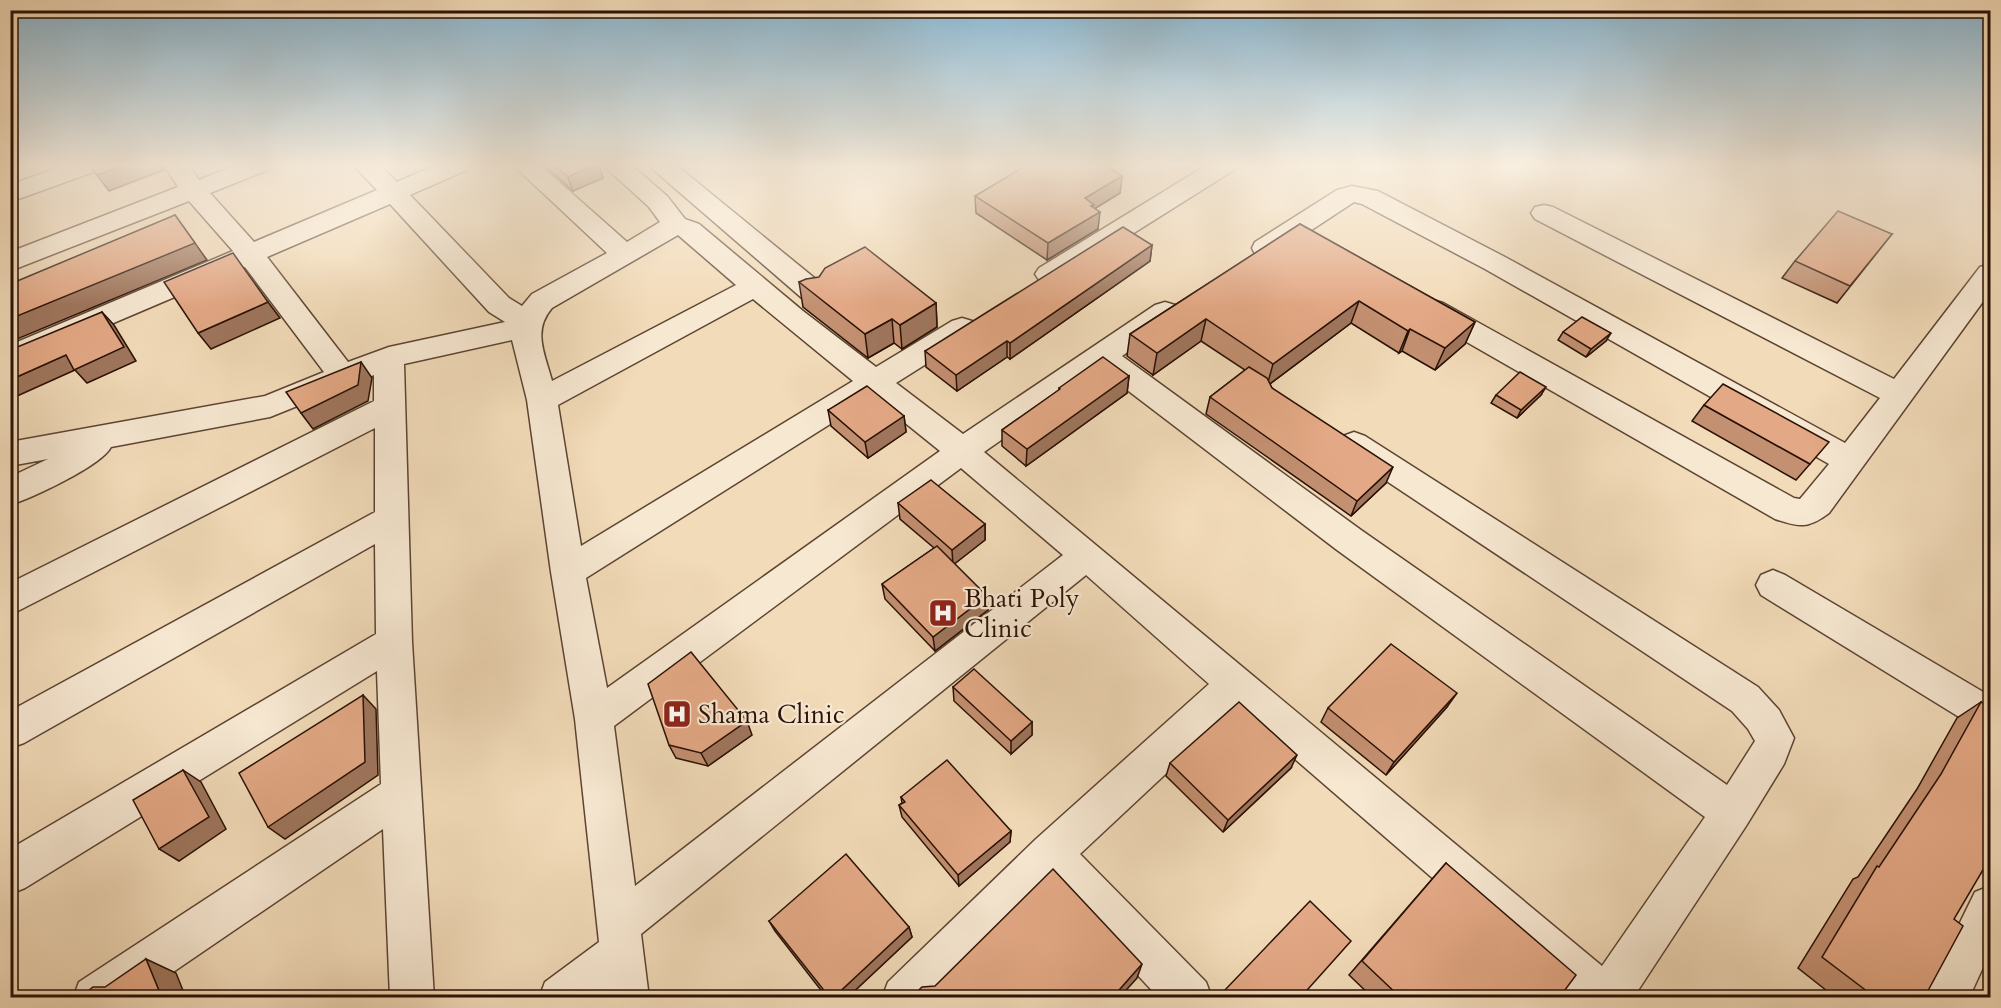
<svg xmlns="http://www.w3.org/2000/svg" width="2001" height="1008" font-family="Cardo,serif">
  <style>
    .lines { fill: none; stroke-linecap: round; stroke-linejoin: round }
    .minor-casing { stroke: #5c4432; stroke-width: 3 }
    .minor { fill: #f7e8d2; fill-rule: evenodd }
    .wall { fill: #c39072; stroke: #2a1105; stroke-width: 1.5 }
    .shaded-wall { fill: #9f765d; stroke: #2a1105; stroke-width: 1.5 }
    .building { fill: #e3a885; stroke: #2a1105; stroke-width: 1.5 }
    .labels { text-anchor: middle; stroke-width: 4.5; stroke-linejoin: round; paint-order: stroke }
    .poi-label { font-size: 26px; fill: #2a1105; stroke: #f7e8d2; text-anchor: start }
  </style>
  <rect width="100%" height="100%" fill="#f2dbb9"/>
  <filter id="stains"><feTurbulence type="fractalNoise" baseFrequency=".00333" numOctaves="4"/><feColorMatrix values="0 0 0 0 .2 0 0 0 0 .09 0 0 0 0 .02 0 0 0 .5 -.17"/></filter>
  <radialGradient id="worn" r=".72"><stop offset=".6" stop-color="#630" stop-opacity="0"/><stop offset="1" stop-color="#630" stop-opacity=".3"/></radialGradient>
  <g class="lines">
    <!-- minor casing -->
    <g class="minor-casing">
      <g id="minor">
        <polygon points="65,165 102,165 99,170 10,202 10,185"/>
        <path d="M164,165H189L199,180L236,165H271L268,170L210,193L254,242L377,190L353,165H380L397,182L436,165H470L467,170L410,195L509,298L522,306L532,294L607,253L513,165H540L627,242L660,222L649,207L603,165H631L667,196L685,219L699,224L803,311L876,367L952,321L962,318L972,321L976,328L972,335L896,383L963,434L1155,305L1165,302L1175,305L1179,312L1175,319L1122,356L1361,530L1727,785L1755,741L1748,729L1732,711L1343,452L1338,444L1343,436L1354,432L1365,436L1758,687L1779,710L1794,738L1784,764L1746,826L1633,998H1571L1236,708L1080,854L1206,982L1212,998H1159L1051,882L936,998H882L888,982L1036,839L1209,684L1086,575L641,934L649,998H605L604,993L598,998H539L545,982L599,942L575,719L551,572L527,400L512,340L404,364L412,642L434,998H390L383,829L135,998H73L79,982L381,784L377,671L25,888L10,894V849L376,634L375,544L24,743L10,748V711L375,512V428L10,615V583L374,401V375L270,417L111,447C101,466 32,498 10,505V477L48,459L10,466V442L265,396L324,372L245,267L10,367V345L233,251L189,201L10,271V252L178,187ZM390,204L489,312L505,322L389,347L348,362L267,257ZM678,235L736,285L552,381C545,354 532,331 552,308ZM753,299L853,381L581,546L558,405ZM1101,370L1337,550L1705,817L1602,966L984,452ZM873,397L940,451L607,688L586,578ZM961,468L1063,555L635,886L614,726Z"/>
        <polygon points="648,165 676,165 823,285 827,292 823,299 813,301 803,299"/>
        <polygon points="1207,165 1237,165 1234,170 1059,280 1049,283 1039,280 1035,274 1039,268"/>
        <path d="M1352,186L1378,191L1505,257L1845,443L1880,398L1535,219L1531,213L1535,207L1544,205L1553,207L1894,379L1980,267L1990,264V292L1829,513C1808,529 1799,527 1775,519L1423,317L1419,310L1423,303L1433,300L1443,303L1794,498L1800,499L1829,464L1485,269L1362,204L1354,202L1275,254L1265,257L1255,254L1252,248L1255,242L1337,190Z"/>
        <polygon points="1773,570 1785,575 1990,696 1990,733 1977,728 1761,595 1756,585 1761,575"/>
        <polygon points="1990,886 1990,952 1969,998 1923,998 1975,892"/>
      </g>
    </g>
    <!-- minor -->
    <use href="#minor" class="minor"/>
  </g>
  <!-- wall -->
  <g class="wall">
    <polygon points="544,165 599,165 603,178 573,191"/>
    <polygon points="1122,176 1120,193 1094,209 1098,229 1047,260 976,213 975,196"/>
    <polygon points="1300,224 1475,322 1465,344 1435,370 1402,351 1399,353 1351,323 1270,384 1272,388 1386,483 1351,516 1206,414 1210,397 1245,370 1201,341 1153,375 1127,356 1130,334"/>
    <polygon points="1892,234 1837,303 1782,278 1795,261"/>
    <polygon points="1152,245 1150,261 1010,359 1007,357 957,391 926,367 925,351"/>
    <polygon points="799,282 936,303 937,327 902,349 894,343 868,358 803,307"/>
    <polygon points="1563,332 1606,341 1586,357 1558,340"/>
    <polygon points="1129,376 1127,393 1026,466 1002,446 1002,430 1059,390 1059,388"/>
    <polygon points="1496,395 1541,395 1517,418 1491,403"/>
    <polygon points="1704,405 1810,464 1796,480 1692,421"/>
    <polygon points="828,410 904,416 906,432 868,458 831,426"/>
    <polygon points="898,503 985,524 985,540 954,564 988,610 935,651 885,599 882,584 934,548 900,519"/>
    <polygon points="953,687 1032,722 1032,735 1011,754 954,701"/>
    <polygon points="1981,702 1954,919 1924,998 1836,998 1798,968 1853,879 1858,877 1917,789 1957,718"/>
    <polygon points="1447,707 1386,775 1321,722 1328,708"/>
    <polygon points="752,735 708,766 676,758 669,745"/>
    <polygon points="1170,763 1291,768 1223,832 1166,776"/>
    <polygon points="901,797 1011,831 1010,842 959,886 902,817 899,805 902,803"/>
    <polygon points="1446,863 1559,998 1373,998 1349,975"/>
    <polygon points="769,921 909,927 912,937 847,998 827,998 775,931"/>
    <polygon points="1224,991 1301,998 1220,998"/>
  </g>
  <!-- shaded-wall -->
  <g class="shaded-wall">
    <polygon points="126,165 161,165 164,170 109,191 97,175"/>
    <polygon points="595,165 599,165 603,178 573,191 568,177"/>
    <polygon points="1122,176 1120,193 1094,209 1100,212 1098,229 1047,260 1048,243 1085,198"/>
    <polygon points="175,215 207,260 10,342 10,319"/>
    <polygon points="1152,245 1150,261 1010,359 1010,343"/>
    <polygon points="1359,301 1351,323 1267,386 1273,364"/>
    <polygon points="268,302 280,318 211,349 198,333"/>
    <polygon points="936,303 937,327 902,349 900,325"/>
    <polygon points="102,312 114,325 136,361 87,383 75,370 17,396 10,390 10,380 66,355"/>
    <polygon points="892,319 894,343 868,358 865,334"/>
    <polygon points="1206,319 1201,341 1153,375 1157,353"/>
    <polygon points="1475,322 1465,344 1435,370 1445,348"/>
    <polygon points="1410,329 1402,351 1399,353 1408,331"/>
    <polygon points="1611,333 1606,341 1586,357 1591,349"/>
    <polygon points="1007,341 1007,357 957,391 956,375"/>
    <polygon points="361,362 372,378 368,401 313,429 301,413"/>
    <polygon points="1129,376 1127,393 1026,466 1027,449"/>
    <polygon points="1546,387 1541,395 1517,418 1521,410"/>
    <polygon points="904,416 906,432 868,458 865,442"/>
    <polygon points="1393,467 1386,483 1351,516 1357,501"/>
    <polygon points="985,524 985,540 953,565 952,550"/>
    <polygon points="987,596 988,610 935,651 933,637"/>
    <polygon points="1457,693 1447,707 1386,775 1394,762"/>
    <polygon points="363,695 376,709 378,775 285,839 268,827"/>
    <polygon points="747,721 752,735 708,766 701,753"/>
    <polygon points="1032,722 1032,735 1011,754 1011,741"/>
    <polygon points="1297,755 1291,768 1223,832 1228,820"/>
    <polygon points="183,770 201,782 226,829 179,861 159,849"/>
    <polygon points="1011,831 1010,842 959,886 958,875"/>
    <polygon points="909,927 912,937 847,998 833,998"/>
    <polygon points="146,959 176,973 186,998 162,998"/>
    <polygon points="1142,964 1137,978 1119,998 1112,998"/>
  </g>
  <!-- building -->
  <g class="building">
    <polygon points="90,165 126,165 97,175"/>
    <polygon points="554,165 595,165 568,177"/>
    <polygon points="1027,165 1104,165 1122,176 1085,198 1094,205 1091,206 1100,212 1048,243 975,196"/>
    <polygon points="1838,211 1892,234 1850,286 1795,261"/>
    <polygon points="175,215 195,243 10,319 10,284"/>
    <polygon points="1300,224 1475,322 1445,348 1410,329 1408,331 1359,301 1273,364 1206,319 1157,353 1130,334"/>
    <polygon points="1123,227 1152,245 1010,343 1007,341 956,375 925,351"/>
    <polygon points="865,247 936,303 900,325 892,319 865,334 799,282 806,279 819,277 825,268"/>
    <polygon points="233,253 268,302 198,333 164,282"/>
    <polygon points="102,312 124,347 74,370 66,355 10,380 10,350"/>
    <polygon points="1582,317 1611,333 1591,349 1563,332"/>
    <polygon points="1103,357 1129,376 1027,449 1002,430 1060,389 1059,388"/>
    <polygon points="361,362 358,385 301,413 286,392"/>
    <polygon points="1249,367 1267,378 1272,388 1393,467 1357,501 1210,397"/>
    <polygon points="1520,372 1546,387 1521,410 1496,395"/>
    <polygon points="1723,384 1829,442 1810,464 1704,405"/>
    <polygon points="867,386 904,416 865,442 828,410"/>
    <polygon points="931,480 985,524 952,550 898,503"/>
    <polygon points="937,546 987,596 933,637 882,584"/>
    <polygon points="1391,644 1457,693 1394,762 1328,708"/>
    <polygon points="691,652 747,721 701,753 669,745 648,684"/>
    <polygon points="974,669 1032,722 1011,741 953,687"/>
    <polygon points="363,695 365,762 268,827 239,773"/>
    <polygon points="1239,702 1297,755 1228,820 1170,763"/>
    <polygon points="1981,702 1990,707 1990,858 1954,919 1963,926 1924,998 1876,998 1822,957 1877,866 1879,867 1941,774"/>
    <polygon points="947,760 1011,831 958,875 899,805 905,802 901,797"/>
    <polygon points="183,770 209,817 159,849 133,800"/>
    <polygon points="846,854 909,927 833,998 830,998 769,921"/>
    <polygon points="1446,863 1576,975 1559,998 1401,998 1362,961"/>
    <polygon points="1053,869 1142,964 1112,998 914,998 913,996 922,987 935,986"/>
    <polygon points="1310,901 1351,941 1300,998 1230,998 1224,991"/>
    <polygon points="146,959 162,998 79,998 93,987 105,987"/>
  </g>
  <!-- sky -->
  <linearGradient id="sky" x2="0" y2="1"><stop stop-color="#89b7d2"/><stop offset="0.54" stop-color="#f9efe0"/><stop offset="1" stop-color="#f9efe0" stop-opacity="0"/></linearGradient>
  <rect width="2001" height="306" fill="url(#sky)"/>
  <!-- icons -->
  <defs>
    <g id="hospital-square" transform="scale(1.5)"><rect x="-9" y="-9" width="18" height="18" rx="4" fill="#8f2418" stroke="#f7e8d2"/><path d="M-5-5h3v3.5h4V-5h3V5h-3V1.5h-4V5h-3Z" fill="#fff"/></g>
  </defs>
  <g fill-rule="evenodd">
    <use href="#hospital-square" x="943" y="613"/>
    <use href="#hospital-square" x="677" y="714"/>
  </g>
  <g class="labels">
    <!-- poi labels -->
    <g class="poi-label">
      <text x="964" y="607">Bhati Poly<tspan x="964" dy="30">Clinic</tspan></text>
      <text x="698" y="723">Shama Clinic</text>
    </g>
  </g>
  <!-- margin -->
  <rect width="2001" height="1008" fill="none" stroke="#f2dbb9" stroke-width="36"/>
  <rect x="12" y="12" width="1977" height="984" fill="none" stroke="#2a1105" stroke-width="3"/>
  <rect x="18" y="18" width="1965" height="972" fill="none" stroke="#2a1105" stroke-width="1.5"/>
  <rect width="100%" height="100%" filter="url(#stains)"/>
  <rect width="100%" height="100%" fill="url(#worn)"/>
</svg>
